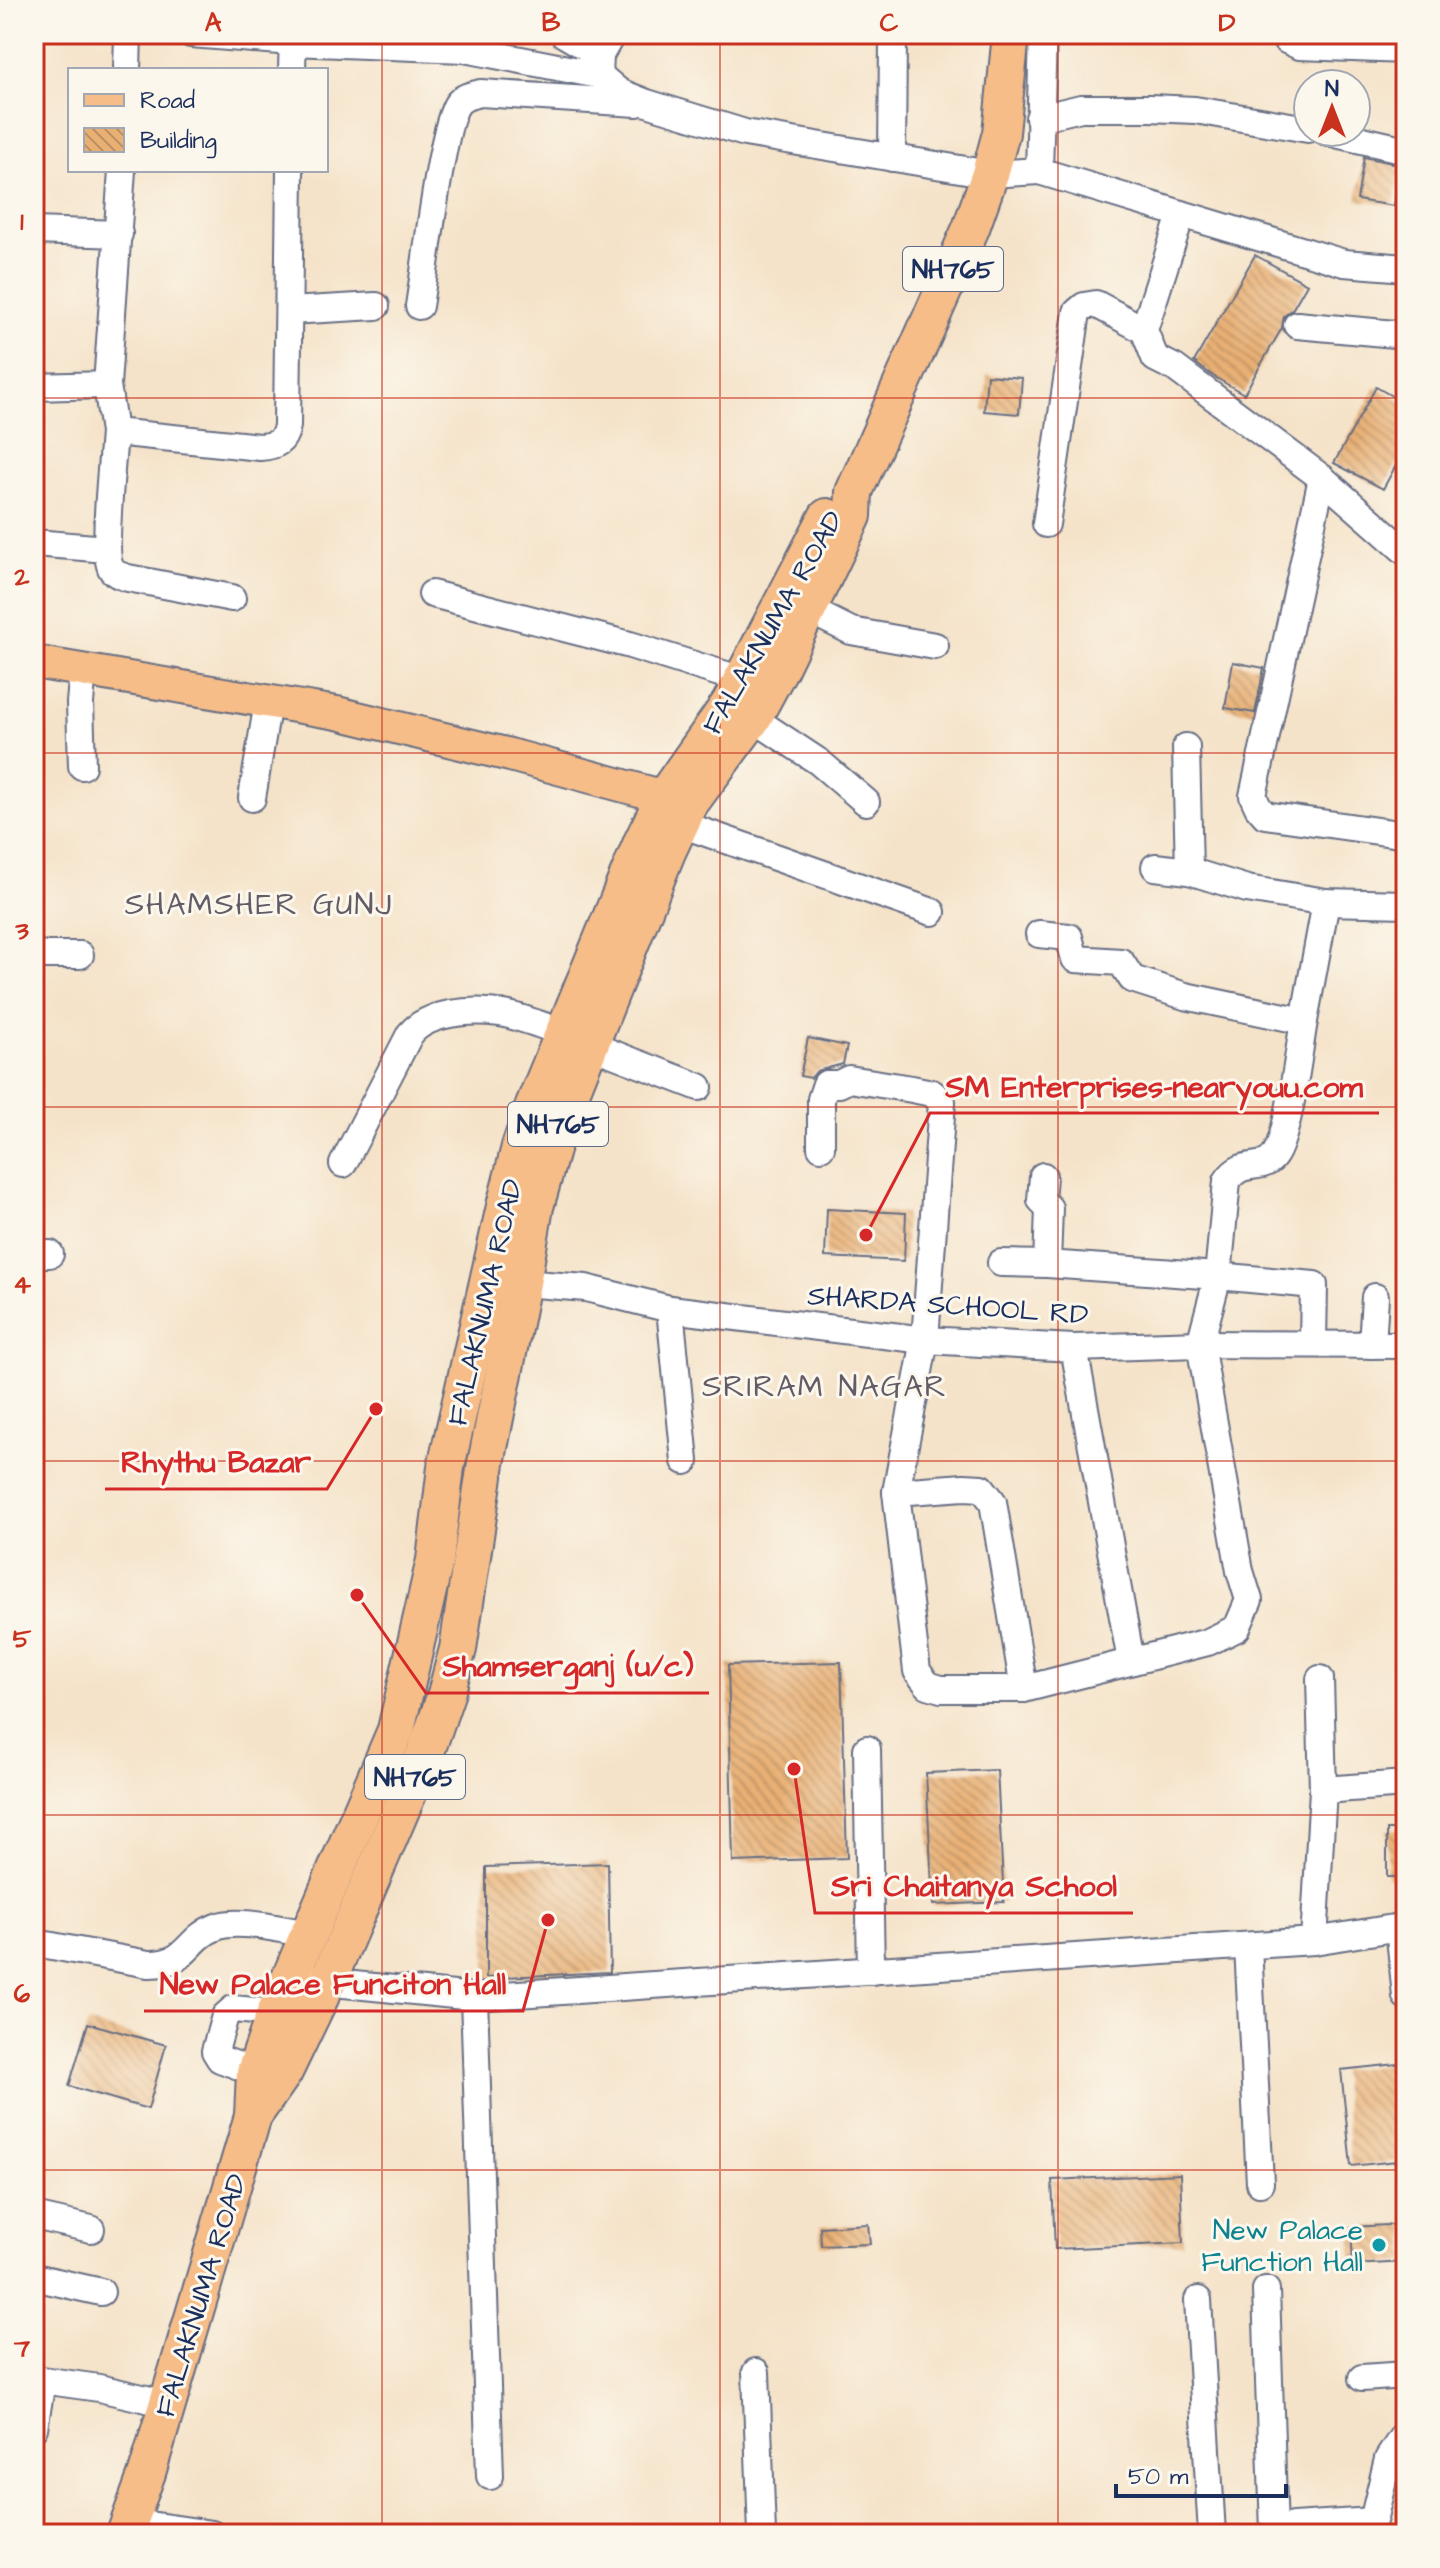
<svg xmlns="http://www.w3.org/2000/svg" width="1440" height="2568" font-family="'Architects Daughter',sans-serif">
  <style>
    .building { fill: url(#building-back-hatch) }
    .lines { fill: none; stroke-linecap: round; stroke-linejoin: round }
    .minor-casing { stroke: #676e83; stroke-width: 30 }
    .major-casing { stroke: #676e83; stroke-width: 36 }
    .highway-casing { stroke: #676e83; stroke-width: 40 }
    .minor { stroke: #fff; stroke-width: 26 }
    .major { stroke: #f7bd88; stroke-width: 32 }
    .highway { stroke: #f7bd88; stroke-width: 36 }
    .grid { fill: none; stroke: #c8321e; stroke-width: 2; stroke-opacity: 0.55 }
    .culture-dot { fill: #0f9aa8; stroke: #fbf7ec; stroke-width: 3 }
    .labels { text-anchor: middle; stroke-width: 6; stroke-linejoin: round; paint-order: stroke }
    .shield { fill: #fbf7ec; stroke: #5e6b89; stroke-width: 2 }
    .shield-label { font-size: 26px; font-weight: bold; fill: #1b2f5e }
    .street-label { font-size: 28px; fill: #1b2f5e; stroke: #fbf7ec }
    .culture-label { font-size: 28px; fill: #0d838f; stroke: #fbf7ec; text-anchor: end }
    .neighbourhood-label { font-size: 30px; letter-spacing: 2px; fill: #635c66; stroke: #fbf7ec }
    .leader { fill: none; stroke: #d62828; stroke-width: 3 }
    .callout-dot { fill: #d62828; stroke: #fbf7ec; stroke-width: 3 }
    .callout-label { font-size: 30px; text-anchor: middle; font-weight: bold; fill: #d62828; stroke: #fbf7ec; stroke-width: 6; stroke-linejoin: round; paint-order: stroke }
    .neatline { fill: none; stroke: #c8321e; stroke-width: 3 }
    .grid-label { font-size: 26px; text-anchor: middle; font-weight: bold; fill: #c8321e }
  </style>
  <defs>
    <pattern id="building-back-hatch" width="6" height="6" patternUnits="userSpaceOnUse" patternTransform="scale(2)"><rect width="6" height="6" fill="#e9b074"/><path d="M-1 5l2 2M0 0l6 6M5-1l2 2" fill="none" stroke="#bc9062"/></pattern>
  </defs>
  <rect width="100%" height="100%" fill="#fbf7ec"/>
  <filter id="ink" filterUnits="userSpaceOnUse"><feTurbulence type="fractalNoise" baseFrequency=".0125" numOctaves="2"/><feDisplacementMap in="SourceGraphic" scale="16" xChannelSelector="R" yChannelSelector="G"/><feConvolveMatrix kernelMatrix="1 2 1 2 8 2 1 2 1" color-interpolation-filters="sRGB"/></filter>
  <filter id="wash" filterUnits="userSpaceOnUse"><feTurbulence type="fractalNoise" baseFrequency=".006" numOctaves="4" result="noise"/><feDisplacementMap in="SourceGraphic" scale="32" xChannelSelector="R" yChannelSelector="G"/><feGaussianBlur stdDeviation="1.8" result="paint"/><feColorMatrix in="noise" values="0 0 0 0 0 0 0 0 0 0 0 0 0 0 0 0 0 1.4 0 .05"/><feComposite in="paint" operator="in"/></filter>
  <g filter="url(#wash)">
    <rect width="100%" height="100%" fill="#f5e3c9"/>
    <g id="blocks">
      <!-- building -->
      <g class="building">
        <polygon points="1364,157 1401,165 1394,206 1357,200"/>
        <polygon points="1255,255 1307,284 1292,310 1284,316 1282,328 1244,394 1213,376 1194,362"/>
        <polygon points="987,375 1022,378 1019,414 984,411"/>
        <polygon points="1376,387 1406,404 1406,447 1383,489 1334,463"/>
        <polygon points="1233,662 1264,668 1255,713 1225,708"/>
        <polygon points="808,1038 847,1046 843,1064 817,1071 811,1078 800,1076"/>
        <polygon points="827,1209 906,1213 904,1261 825,1257"/>
        <polygon points="841,1662 847,1858 733,1862 728,1665"/>
        <polygon points="997,1770 1004,1902 933,1905 926,1773"/>
        <rect x="1387" y="1830" width="19" height="47"/>
        <polygon points="608,1863 610,1972 486,1978 486,1867"/>
        <polygon points="88,2023 166,2045 148,2109 69,2086"/>
        <polygon points="1406,2063 1406,2160 1351,2166 1341,2070"/>
        <polygon points="1180,2174 1183,2243 1055,2249 1052,2180"/>
        <polygon points="868,2224 870,2244 821,2246 820,2227"/>
        <polygon points="1406,2224 1406,2262 1353,2265 1351,2227"/>
      </g>
    </g>
  </g>
  <g filter="url(#ink)">
    <use href="#blocks" fill-opacity="0" stroke="#676e83" stroke-width="2"/>
    <g class="lines">
      <!-- minor casing -->
      <g class="minor-casing">
        <g id="minor">
          <polyline points="191,34 292,42 464,49 599,75 619,92 647,103 745,133 990,174 1039,171 1344,263 1406,268"/>
          <polyline points="564,34 600,55"/>
          <polyline points="1283,34 1286,40 1299,46 1406,50"/>
          <polyline points="127,70 128,34"/>
          <polyline points="292,70 293,34"/>
          <polyline points="599,75 600,55 612,34"/>
          <polyline points="1039,118 1081,108 1150,108 1195,110 1308,129"/>
          <polyline points="1327,132 1406,150"/>
          <polyline points="892,158 893,39"/>
          <polyline points="1039,171 1043,34"/>
          <polyline points="1181,215 1144,330 1155,358 1175,368 1322,478 1406,552"/>
          <polyline points="34,231 119,234"/>
          <path d="M419,306C425,271 442,122 458,103C464,96 472,95 481,93L637,103"/>
          <polyline points="289,311 376,306"/>
          <polyline points="1297,325 1406,335"/>
          <path d="M107,385L114,432L260,447C276,446 284,442 287,426L290,170"/>
          <polyline points="34,387 107,385 122,170"/>
          <path d="M114,432C113,455 101,556 112,570C116,575 122,576 128,578L232,598"/>
          <polyline points="1322,478 1253,796 1258,807 1265,815 1406,835"/>
          <polyline points="1046,524 1077,312 1084,306 1096,304 1144,330"/>
          <polyline points="34,543 107,549"/>
          <polyline points="432,594 630,645 742,680"/>
          <polyline points="809,610 851,631 935,646"/>
          <polyline points="739,709 819,762 866,802"/>
          <polyline points="82,766 80,703 83,670"/>
          <polyline points="252,798 268,702"/>
          <polyline points="681,824 932,912"/>
          <polyline points="1155,867 1189,871 1186,747"/>
          <polyline points="1189,871 1247,889 1326,902 1406,904"/>
          <polyline points="34,955 80,955"/>
          <polyline points="1304,1021 1326,902"/>
          <polyline points="590,1045 699,1087"/>
          <path d="M821,1147V1099L826,1084H839L849,1079L912,1089L932,1093L942,1102L925,1340L896,1492L917,1671L928,1685L941,1689H1024L1208,1642L1237,1628L1249,1600L1240,1571L1200,1344L1218,1276L1227,1181C1242,1157 1262,1173 1274,1156C1289,1136 1299,1049 1304,1021L1185,996L1132,979L1121,962L1075,959L1069,937L1039,934"/>
          <path d="M343,1164L410,1034C428,1012 472,1009 499,1013C521,1016 544,1027 565,1033"/>
          <polyline points="1043,1176 1041,1200 1049,1208 1047,1264 1218,1276 1314,1285 1313,1344"/>
          <polyline points="34,1254 50,1254"/>
          <polyline points="1001,1263 1047,1264"/>
          <polyline points="508,1277 522,1283 586,1288 670,1309 925,1340 1074,1348 1200,1344 1406,1345"/>
          <polyline points="670,1309 685,1461"/>
          <polyline points="1372,1345 1375,1297"/>
          <polyline points="1074,1348 1131,1661"/>
          <polyline points="896,1492 964,1487 982,1488 993,1502 1024,1689"/>
          <polyline points="867,1749 871,1971"/>
          <polyline points="1323,1790 1406,1784"/>
          <polyline points="1399,1927 1406,1996"/>
          <polyline points="1314,1941 1323,1790 1320,1679"/>
          <path d="M47,1945L148,1964C189,1965 185,1939 216,1927C238,1918 283,1930 308,1934"/>
          <polyline points="1248,1946 1260,2183"/>
          <polyline points="314,1981 474,1997 1314,1941 1406,1926"/>
          <polyline points="474,1997 490,2476"/>
          <polyline points="255,2072 220,2059 215,2051 225,2016 233,2009 275,2013"/>
          <polyline points="34,2216 91,2229"/>
          <polyline points="34,2277 101,2292"/>
          <polyline points="1266,2290 1274,2533"/>
          <polyline points="1198,2300 1212,2534"/>
          <polyline points="756,2372 762,2534"/>
          <polyline points="1362,2378 1406,2375"/>
          <polyline points="34,2379 99,2388 168,2404"/>
          <polyline points="34,2428 42,2381"/>
          <polyline points="149,2525 212,2534"/>
          <polyline points="1272,2534 1293,2526 1373,2521 1388,2459 1406,2431"/>
        </g>
      </g>
      <!-- major casing -->
      <g class="major-casing">
        <polyline id="major" points="34,662 337,713 510,755 687,803"/>
      </g>
      <!-- highway casing -->
      <g class="highway-casing">
        <g id="highway">
          <polyline points="253,2116 284,2072 327,1983 427,1749 446,1694 458,1649 486,1463 522,1283 535,1207 558,1125 667,852 690,803 753,718 780,668 853,516 854,492 971,228 990,174 1001,133 1011,34"/>
          <polyline points="125,2534 147,2473 253,2116 255,2072 275,2013 396,1730 435,1560 446,1467 506,1202 520,1147 534,1105 642,842 664,797 730,703 827,517"/>
        </g>
      </g>
      <!-- minor -->
      <use href="#minor" class="minor"/>
      <!-- major -->
      <use href="#major" class="major"/>
      <!-- highway -->
      <use href="#highway" class="highway"/>
    </g>
  </g>
  <!-- grid -->
  <path class="grid" d="M382,34V2534M720,34V2534M1058,34V2534M34,398H1406M34,753H1406M34,1107H1406M34,1461H1406M34,1815H1406M34,2170H1406"/>
  <!-- markers -->
  <circle class="culture-dot" cx="1379" cy="2245" r="8"/>
  <g class="labels">
    <!-- shield labels -->
    <g class="shield">
      <rect x="903" y="247" width="100" height="44" rx="6"/>
      <rect x="508" y="1102" width="100" height="44" rx="6"/>
      <rect x="365" y="1755" width="100" height="44" rx="6"/>
    </g>
    <g class="shield-label">
      <text x="953" y="278">NH765</text>
      <text x="558" y="1133">NH765</text>
      <text x="415" y="1786">NH765</text>
    </g>
    <!-- street labels -->
    <g class="street-label">
      <text transform="translate(772 622) rotate(-60)" y="10">FALAKNUMA ROAD</text>
      <text transform="translate(484 1302) rotate(-77)" y="10">FALAKNUMA ROAD</text>
      <text transform="translate(948 1304) rotate(4)" y="10">SHARDA SCHOOL RD</text>
      <text transform="translate(200 2295) rotate(-73)" y="10">FALAKNUMA ROAD</text>
    </g>
    <!-- culture labels -->
    <g class="culture-label">
      <text x="1363" y="2239">New Palace<tspan x="1363" dy="32">Function Hall</tspan></text>
    </g>
    <!-- neighbourhood labels -->
    <g class="neighbourhood-label">
      <text x="259" y="914">SHAMSHER GUNJ</text>
      <text x="825" y="1396">SRIRAM NAGAR</text>
    </g>
  </g>
  <!-- callouts -->
  <path class="leader" d="M866 1235L930 1113H1379M376 1409L327 1489H105M357 1595L426 1693H709M794 1769L815 1913H1133M548 1920L523 2011H144"/>
  <g class="callout-dot">
    <circle cx="866" cy="1235" r="8"/>
    <circle cx="376" cy="1409" r="8"/>
    <circle cx="357" cy="1595" r="8"/>
    <circle cx="794" cy="1769" r="8"/>
    <circle cx="548" cy="1920" r="8"/>
  </g>
  <g class="callout-label">
    <text x="1154" y="1097">SM Enterprises-nearyouu.com</text>
    <text x="216" y="1472">Rhythu Bazar</text>
    <text x="568" y="1676">Shamserganj (u/c)</text>
    <text x="974" y="1896">Sri Chaitanya School</text>
    <text x="333" y="1994">New Palace Funciton Hall</text>
  </g>
  <!-- margin -->
  <rect width="1440" height="2568" fill="none" stroke="#fbf7ec" stroke-width="88"/>
  <!-- legend -->
  <rect x="68" y="68" width="260" height="104" fill="#fbf7ec" stroke="#a1a7b3" stroke-width="2"/>
  <rect x="84" y="94" width="40" height="12" fill="#f7bd88" stroke="#a1a7b3" stroke-width="2"/>
  <text x="140" y="108" font-size="24" fill="#1b2f5e">Road</text>
  <rect x="84" y="128" width="40" height="24" fill="url(#building-back-hatch)" stroke="#a1a7b3" stroke-width="2"/>
  <text x="140" y="148" font-size="24" fill="#1b2f5e">Building</text>
  <!-- north arrow -->
  <g transform="translate(1332 108)"><circle r="38" fill="#fbf7ec" stroke="#a1a7b3" stroke-width="2"/>
  <path d="M0-6L14 30L0 20L-14 30Z" fill="#c8321e"/>
  <text y="-12" font-size="22" font-weight="bold" text-anchor="middle" fill="#1b2f5e">N</text>
  </g>
  <!-- scale -->
  <path d="M1116 2484v12h170v-12" fill="none" stroke="#1b2f5e" stroke-width="4"/>
  <text x="1128" y="2484" font-size="24" fill="#1b2f5e" stroke="#fbf7ec" stroke-width="6" paint-order="stroke">50 m</text>
  <rect x="44" y="44" width="1352" height="2480" class="neatline"/>
  <g class="grid-label">
    <text x="213" y="31">A</text>
    <text x="551" y="31">B</text>
    <text x="889" y="31">C</text>
    <text x="1227" y="31">D</text>
    <text x="22" y="230">1</text>
    <text x="22" y="585">2</text>
    <text x="22" y="939">3</text>
    <text x="22" y="1293">4</text>
    <text x="22" y="1647">5</text>
    <text x="22" y="2002">6</text>
    <text x="22" y="2356">7</text>
  </g>
</svg>
